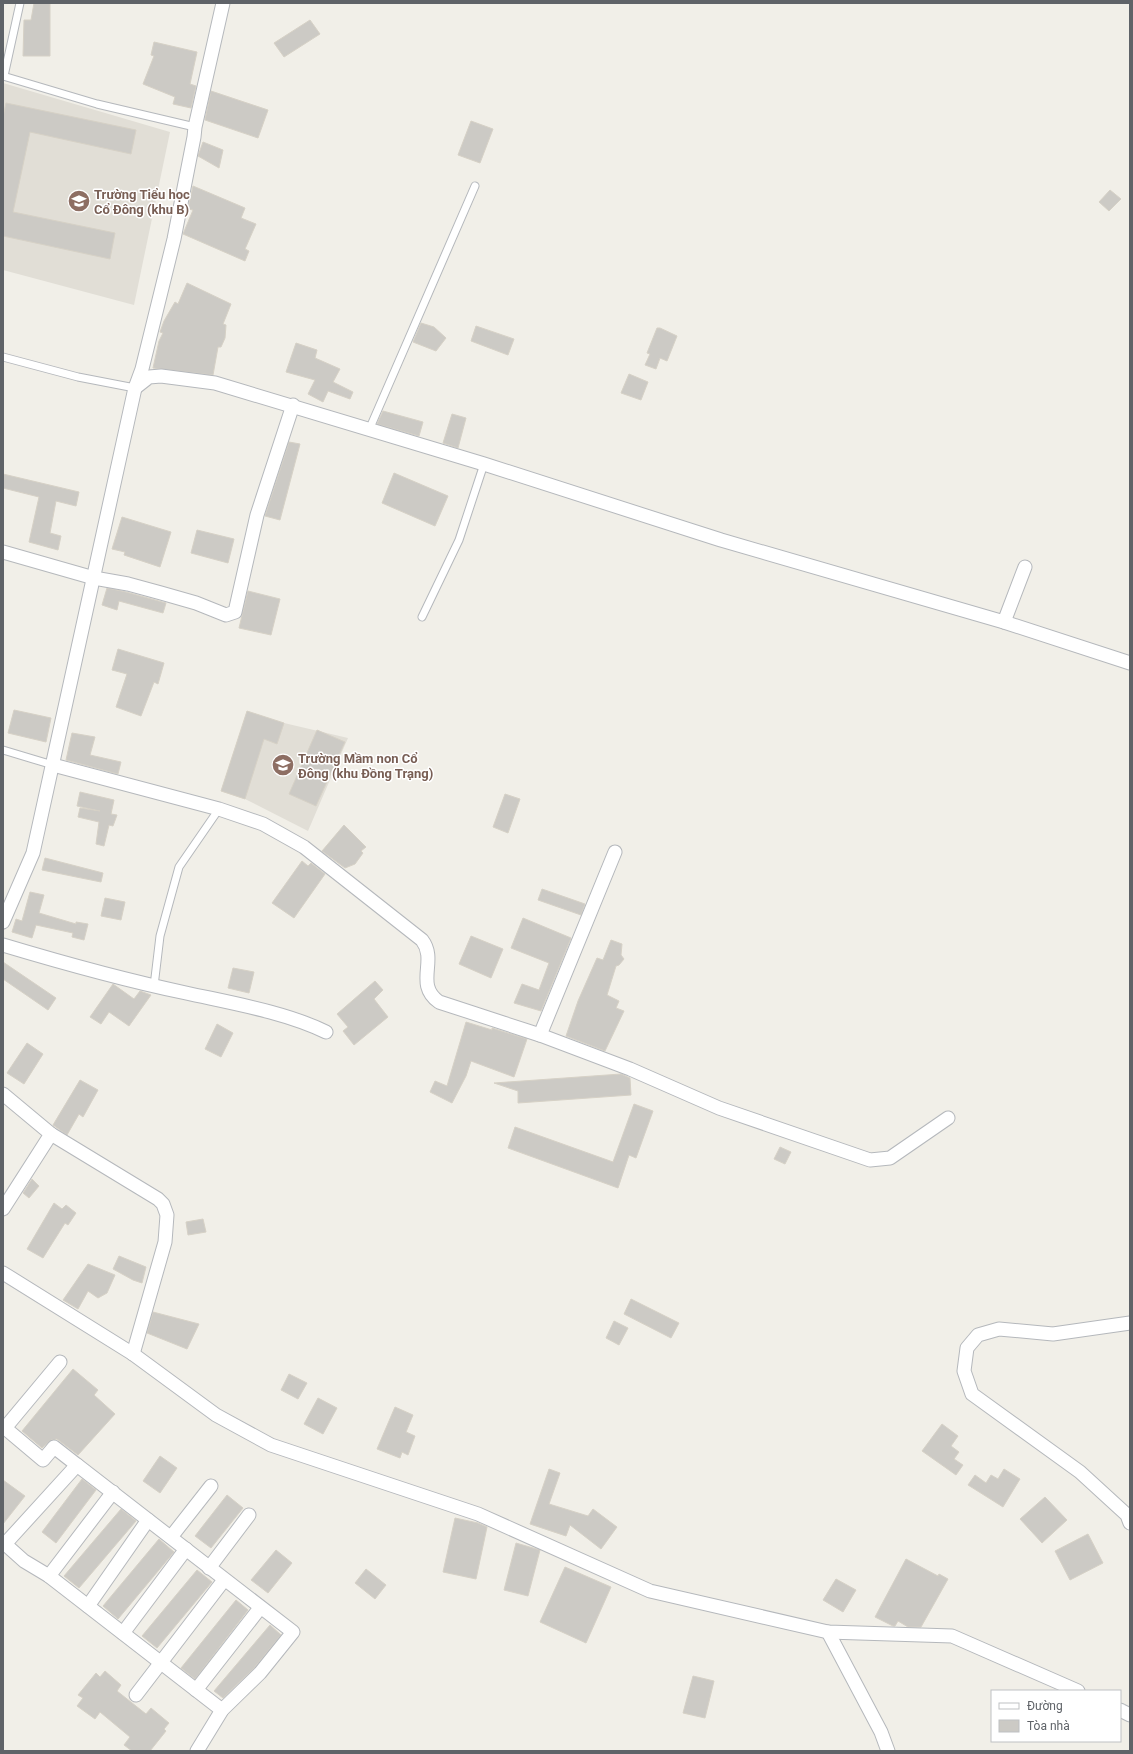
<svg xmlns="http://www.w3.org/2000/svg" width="1133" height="1754" font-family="Roboto,sans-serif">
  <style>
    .education { fill: #e1ded6 }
    .building { fill: #cccac5; stroke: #d6d1c6 }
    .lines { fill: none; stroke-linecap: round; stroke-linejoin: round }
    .service-casing { stroke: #b5b8bc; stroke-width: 9 }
    .minor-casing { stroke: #b5b8bc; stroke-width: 15 }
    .service { stroke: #fff; stroke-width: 7 }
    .minor { stroke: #fff; stroke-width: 13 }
    .labels { text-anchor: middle; stroke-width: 3; stroke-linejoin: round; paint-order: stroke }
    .education-label { font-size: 13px; font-weight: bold; fill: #785e54; stroke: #fff; text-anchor: start }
  </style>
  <rect width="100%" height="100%" fill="#f1efe8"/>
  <!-- education -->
  <g class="education">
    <polygon points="3,83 170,132 134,305 3,270"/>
    <polygon points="247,711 284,723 348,738 308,831 245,799 221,791"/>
  </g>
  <!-- building -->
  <g class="building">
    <polygon points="34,3 50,3 50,56 23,56 24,20 31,20"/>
    <polygon points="310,20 320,34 284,57 274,43"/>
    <polygon points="154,42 197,52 190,84 196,86 191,108 173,104 175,97 143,84 154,56 151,55"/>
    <polygon points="211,91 268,110 258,138 205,120"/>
    <polygon points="6,103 136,130 131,154 30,132 13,212 115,233 110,259 3,236 3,117"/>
    <polygon points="471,121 493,129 480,163 458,155"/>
    <polygon points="203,142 223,150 219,168 198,156"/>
    <polygon points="193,186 245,208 241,218 256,224 245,249 249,251 245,261 183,234 193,210 188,209"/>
    <polygon points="1110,190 1121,199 1109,211 1099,202"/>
    <polygon points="187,283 231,304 223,324 226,325 225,338 221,347 218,347 213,375 153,368 159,341 163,333 160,332 164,321 175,302 178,304"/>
    <polygon points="421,323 434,327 446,338 436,351 413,342"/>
    <polygon points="476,326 514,339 508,355 471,341"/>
    <polygon points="657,328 660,328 677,336 667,361 660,358 656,369 645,365 650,354 647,353"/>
    <polygon points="296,343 317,350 315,358 340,369 333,382 353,392 350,399 328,391 323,402 308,394 315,380 286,372"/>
    <polygon points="629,374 648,382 641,400 621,393"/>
    <polygon points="383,411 423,422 419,436 377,424"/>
    <polygon points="452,414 466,418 458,448 443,443"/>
    <polygon points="289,442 300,444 280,520 265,516"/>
    <polygon points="394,473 448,496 435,526 382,503"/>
    <polygon points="3,474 79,492 76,506 56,501 50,533 61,536 58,550 29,542 39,497 3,488"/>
    <polygon points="122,517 171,532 160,567 124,555 125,552 112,549"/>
    <polygon points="197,530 234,539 228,563 191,553"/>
    <polygon points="107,588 126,592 166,603 163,613 119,601 117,610 102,605"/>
    <polygon points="248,591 280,599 271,635 239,628"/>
    <polygon points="118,649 164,663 158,684 154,682 141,716 116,707 127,674 112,670"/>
    <polygon points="14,710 51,718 46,742 8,733"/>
    <polygon points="247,711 284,723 277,744 264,739 245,799 221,791"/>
    <polygon points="317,730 345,742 316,806 289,794"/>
    <polygon points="72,733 95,737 90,755 121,762 118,774 66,760"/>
    <polygon points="80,792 114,800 111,814 117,815 113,826 109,825 104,846 96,844 99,822 78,817 80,808 100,811 77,806"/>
    <polygon points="505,794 520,799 508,833 493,827"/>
    <polygon points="344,825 366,847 361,851 363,853 355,864 345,868 322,851"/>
    <polygon points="45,858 103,873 101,882 42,870"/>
    <polygon points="302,861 308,866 311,863 325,874 294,918 272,903"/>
    <polygon points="542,889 585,904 581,915 538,900"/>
    <polygon points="30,892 44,895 39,913 76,924 76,922 88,924 84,940 72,937 73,933 36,925 32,938 12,932 16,919 22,921"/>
    <polygon points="105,898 125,902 121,920 101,916"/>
    <polygon points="523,918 571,938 541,1011 514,1003 522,984 539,990 549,963 511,948"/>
    <polygon points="471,936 503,949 491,978 459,964"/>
    <polygon points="611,940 622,944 621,955 624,959 619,965 616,966 607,995 619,1001 616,1008 624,1011 605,1051 566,1036 578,1001 597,958 603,960"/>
    <polygon points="3,962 56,998 48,1010 3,979"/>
    <polygon points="233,968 254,972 249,993 228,988"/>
    <polygon points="375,981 383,990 374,999 388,1017 354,1045 343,1031 348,1027 337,1014"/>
    <polygon points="113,984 134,999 140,991 151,995 129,1026 109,1012 101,1024 90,1017"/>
    <polygon points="466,1022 492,1030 492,1028 527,1039 514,1077 471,1061 466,1076 452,1103 430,1092 435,1081 447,1086"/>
    <polygon points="217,1024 233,1033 221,1057 205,1049"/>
    <polygon points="27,1043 43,1054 24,1084 7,1073"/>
    <polygon points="621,1074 630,1078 631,1095 518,1103 518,1091 494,1083"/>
    <polygon points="80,1080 98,1090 83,1117 79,1114 67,1135 53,1125"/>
    <polygon points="634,1104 653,1111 636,1158 629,1155 618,1188 508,1148 515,1127 613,1162"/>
    <polygon points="780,1147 791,1152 785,1164 774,1159"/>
    <polygon points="32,1179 39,1186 29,1198 23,1193"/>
    <polygon points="54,1203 62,1209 66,1205 76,1213 68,1225 65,1223 43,1258 27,1249"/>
    <polygon points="203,1219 206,1232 188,1235 186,1222"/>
    <polygon points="119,1256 146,1267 142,1283 133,1280 113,1269"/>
    <polygon points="88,1264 115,1275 107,1293 98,1298 88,1291 78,1309 63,1300"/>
    <polygon points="631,1299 679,1323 671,1338 624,1314"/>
    <polygon points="153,1312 199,1324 187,1349 147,1333"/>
    <polygon points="614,1321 628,1328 619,1345 606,1338"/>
    <polygon points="73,1369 98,1390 94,1395 115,1414 78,1455 57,1439 51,1440 42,1448 22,1431"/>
    <polygon points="289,1374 307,1383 298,1399 281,1390"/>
    <polygon points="318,1398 337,1408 323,1434 304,1424"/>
    <polygon points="395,1407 413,1415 406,1432 415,1436 408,1455 402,1452 400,1458 377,1449"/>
    <polygon points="942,1424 958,1436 951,1446 959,1452 954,1459 963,1465 956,1475 922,1451"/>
    <polygon points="160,1456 177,1468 160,1493 143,1481"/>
    <polygon points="549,1469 560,1473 549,1504 588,1516 593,1509 617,1527 601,1549 570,1525 566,1536 530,1524"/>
    <polygon points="1004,1469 1020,1479 1003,1507 968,1485 975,1475 986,1483 991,1475 998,1479"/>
    <polygon points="82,1479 96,1490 56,1543 42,1532"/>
    <polygon points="3,1480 25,1496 3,1524"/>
    <polygon points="227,1495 243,1508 211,1548 195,1536"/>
    <polygon points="1045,1497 1067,1520 1042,1543 1020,1519"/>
    <polygon points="121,1509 136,1521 79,1588 64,1576"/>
    <polygon points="455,1518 478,1523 487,1527 476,1579 443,1572"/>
    <polygon points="1088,1534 1103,1563 1070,1580 1055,1551"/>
    <polygon points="159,1539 174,1552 118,1619 103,1606"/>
    <polygon points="516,1543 540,1550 528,1596 504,1590"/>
    <polygon points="276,1550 292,1563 268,1593 251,1580"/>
    <polygon points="906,1559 938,1576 939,1574 948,1579 921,1627 908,1627 898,1621 895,1626 893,1626 875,1617"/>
    <polygon points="565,1567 611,1587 586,1643 540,1622"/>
    <polygon points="366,1569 386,1585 375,1599 355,1583"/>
    <polygon points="197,1570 212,1582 157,1648 142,1636"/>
    <polygon points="836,1579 856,1590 843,1612 823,1600"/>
    <polygon points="236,1600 248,1610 195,1679 181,1668"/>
    <polygon points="270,1625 281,1635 254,1668 223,1698 214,1691"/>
    <polygon points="105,1671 121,1685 117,1691 146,1714 151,1708 169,1723 164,1729 166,1731 150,1751 132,1751 124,1745 130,1737 100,1712 95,1719 77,1706 83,1698 78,1695 96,1673 100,1677"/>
    <polygon points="693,1676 714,1681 705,1718 683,1713"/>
  </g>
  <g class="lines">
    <!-- service casing -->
    <g class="service-casing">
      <g id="service">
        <polyline points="3,76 97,104 195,127"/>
        <polyline points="4,76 20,3"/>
        <polyline points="3,357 78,377 135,388"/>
        <polyline points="369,430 475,186"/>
        <polyline points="422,617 459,540 484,464"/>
        <polyline points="3,750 53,765"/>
        <polyline points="154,986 160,936 179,867 219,809"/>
      </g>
    </g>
    <!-- minor casing -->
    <g class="minor-casing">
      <g id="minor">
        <polyline points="135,388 149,377 161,376 215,383 484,464 721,540 1004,622 1130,663"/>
        <polyline points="3,552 94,578 128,584 161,593 196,603 226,615 235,612 257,515 293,405"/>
        <polyline points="1004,622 1025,567"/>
        <path d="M53,765L219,809L263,824L304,847L422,940C438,961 414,984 439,1002L540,1035L630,1069L719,1108L870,1160L890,1158L948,1118"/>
        <polyline points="3,922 33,853 135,388 142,369 174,239 194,137 195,127 223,3"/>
        <path d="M3,945C63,963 124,980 186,993C231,1003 285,1012 326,1032"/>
        <polyline points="540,1035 615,852"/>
        <polyline points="3,1094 51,1134 158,1199 163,1204 167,1215 165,1242 133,1354"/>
        <polyline points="3,1209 51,1134"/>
        <polyline points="3,1273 133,1354 216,1415 271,1445 478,1514 650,1591 828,1632 952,1636 1078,1691"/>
        <polyline points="1130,1323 1053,1334 999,1329 978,1335 967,1348 964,1371 972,1394 1080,1472 1127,1515 1130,1523"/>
        <polyline points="60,1362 5,1428 43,1460 54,1447 77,1465 5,1544 24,1561 49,1576 222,1710"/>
        <polyline points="77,1465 293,1632 260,1673 222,1710 197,1751"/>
        <polyline points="171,1537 211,1486"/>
        <polyline points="209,1568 249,1515"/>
        <polyline points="49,1576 113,1492"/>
        <polyline points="88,1606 148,1520"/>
        <polyline points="828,1632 881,1732 888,1751"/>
        <polyline points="123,1633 186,1549"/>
        <polyline points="196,1690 260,1608"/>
        <polyline points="136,1695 224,1580"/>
        <polyline points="1120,1710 1130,1715"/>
      </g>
    </g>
    <!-- service -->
    <use href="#service" class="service"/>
    <!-- minor -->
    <use href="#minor" class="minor"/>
  </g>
  <!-- icons -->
  <defs>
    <g id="school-disc" transform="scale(1.15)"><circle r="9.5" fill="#8d6e63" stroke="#fff"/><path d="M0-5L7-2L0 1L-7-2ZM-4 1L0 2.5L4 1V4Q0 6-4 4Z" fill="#fff"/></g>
  </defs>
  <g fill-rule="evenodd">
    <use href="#school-disc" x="79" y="201"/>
    <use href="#school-disc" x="283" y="765"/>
  </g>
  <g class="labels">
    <!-- education labels -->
    <g class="education-label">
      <text x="94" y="199">Trường Tiểu học<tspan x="94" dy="15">Cổ Đông (khu B)</tspan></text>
      <text x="298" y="763">Trường Mầm non Cổ<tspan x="298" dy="15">Đông (khu Đồng Trạng)</tspan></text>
    </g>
  </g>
  <!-- border -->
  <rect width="1133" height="1754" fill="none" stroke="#5f6368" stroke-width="8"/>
  <!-- legend -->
  <rect x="991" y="1690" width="130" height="52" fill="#ffffff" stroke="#bfc1c3"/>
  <rect x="999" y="1703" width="20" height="6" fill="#ffffff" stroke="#bfc1c3"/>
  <text x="1027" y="1710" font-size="12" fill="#5f6368">Đường</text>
  <rect x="999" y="1720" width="20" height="12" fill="#cccac5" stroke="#bfc1c3"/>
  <text x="1027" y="1730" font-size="12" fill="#5f6368">Tòa nhà</text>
</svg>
